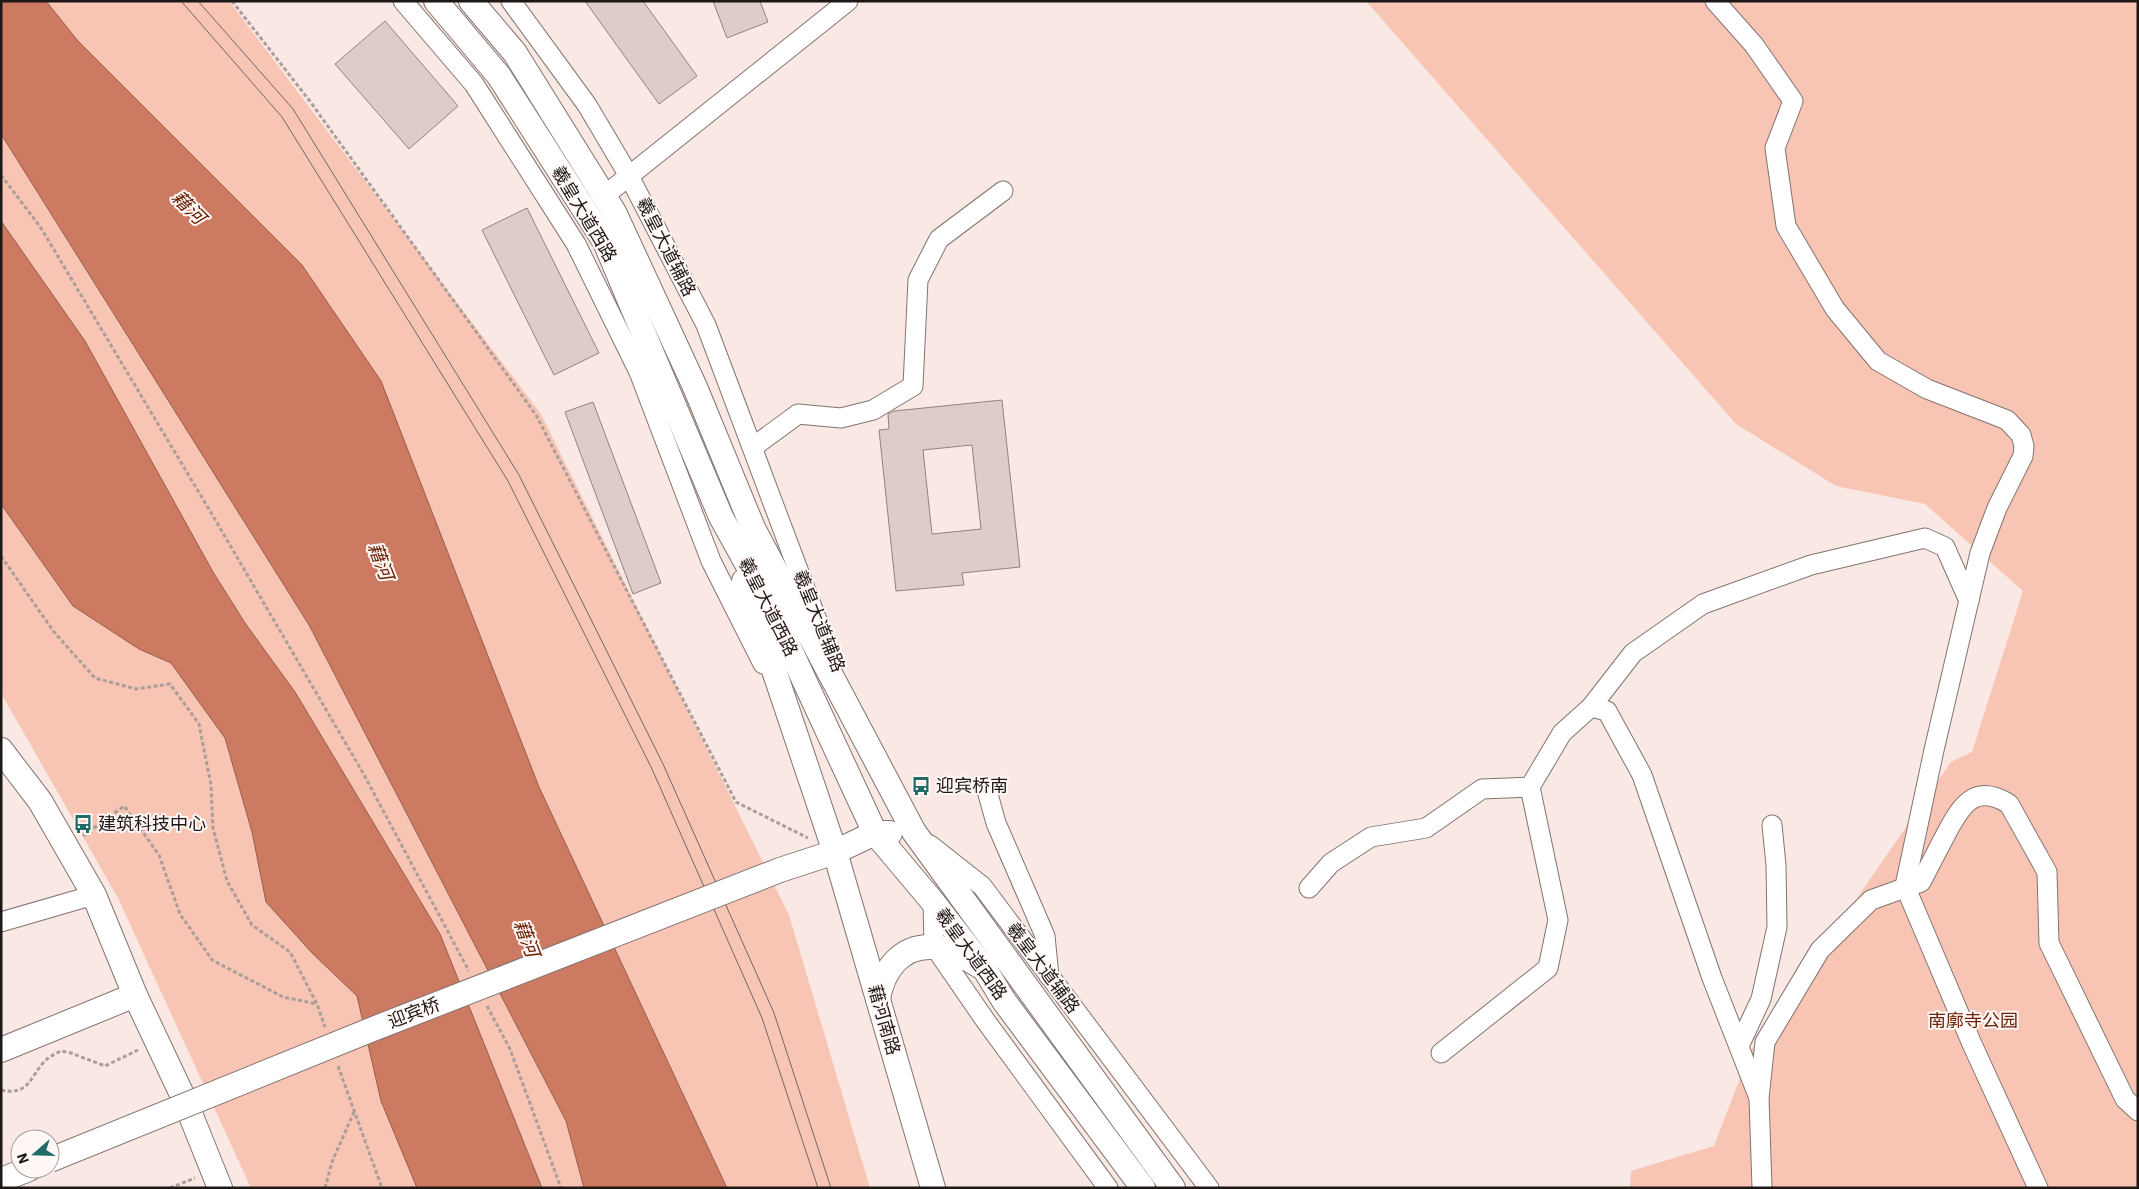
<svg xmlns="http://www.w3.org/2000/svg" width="2139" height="1189" font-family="'IBM Plex Sans','Noto Sans SC',sans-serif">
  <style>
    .green { fill: #f8c4b4 }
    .water { fill: #cc7a61; stroke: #985d4a }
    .building { fill: #ddccc8; stroke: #92837f; fill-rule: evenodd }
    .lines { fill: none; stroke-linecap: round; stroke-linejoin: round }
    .minor-casing { stroke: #837470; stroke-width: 21 }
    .major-casing { stroke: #837470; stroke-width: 26 }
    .path { stroke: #ab9e9a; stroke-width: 3; stroke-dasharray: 4 2.5; stroke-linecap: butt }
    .minor { stroke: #fff; stroke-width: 19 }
    .major { stroke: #fff; stroke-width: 24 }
    .tram { stroke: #706763; stroke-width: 1 }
    .major-bridge-casing { stroke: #837470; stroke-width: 26; stroke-linecap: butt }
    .major-bridge { stroke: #fff; stroke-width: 24 }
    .labels { text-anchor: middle; stroke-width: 4; stroke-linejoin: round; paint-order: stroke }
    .street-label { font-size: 18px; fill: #1d1816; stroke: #fff8f6 }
    .poi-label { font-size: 18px; fill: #1d1816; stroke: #fff8f6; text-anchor: start }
    .park-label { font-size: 18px; fill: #6c2208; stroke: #fff8f6 }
    .water-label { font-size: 19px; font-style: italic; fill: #6a2005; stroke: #fff8f6 }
  </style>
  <rect width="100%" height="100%" fill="#f9e8e3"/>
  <!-- green -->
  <g class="green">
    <polygon points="46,1 229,1 541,414 789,915 870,1188 727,1188 539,787 78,41"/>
    <polygon points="1366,1 2138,1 2138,1188 1630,1188 1631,1171 1714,1146 1750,1052 1759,1039 1761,1029 1772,1021 1951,762 1972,752 2023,591 1925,504 1836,486 1736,424"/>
    <polygon points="1,134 309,625 566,1121 584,1188 251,1188 118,898 1,693"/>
  </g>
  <!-- water -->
  <g class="water">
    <polygon points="1,1 46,1 78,41 302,265 381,381 539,787 727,1188 584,1188 566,1121 309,625 1,134"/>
    <polygon points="1,221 85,341 213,572 245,623 295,692 440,934 542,1188 417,1188 381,1101 357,996 313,954 266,902 252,832 225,738 171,663 139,649 73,606 1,504"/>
  </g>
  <!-- building -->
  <g class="building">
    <polygon points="585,1 643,1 697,76 659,104"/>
    <polygon points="713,1 760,1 768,22 727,38"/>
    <polygon points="385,21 458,106 409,149 335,64"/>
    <polygon points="527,208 599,353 554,375 482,230"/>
    <path d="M1002,400L1020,567L962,573L964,585L896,591L879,430L889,429L888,414L894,411ZM972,445L981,529L932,534L923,450Z"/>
    <polygon points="593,402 661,583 633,594 565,412"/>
  </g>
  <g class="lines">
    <!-- minor casing -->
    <g class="minor-casing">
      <g id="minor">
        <polyline points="403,1 474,84 576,244 639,372 711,561 763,664"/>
        <polyline points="511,1 587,105 629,176 706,325 829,652"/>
        <polyline points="1715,1 1754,45 1793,101 1775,148 1786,226 1835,309 1878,361 1927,389 2007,420 2021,435 2024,446 2023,456 1997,508 1980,553 1934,750 1905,886 1972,1044 2038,1188"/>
        <polyline points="604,196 848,1"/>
        <polyline points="753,447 798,414 841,418 873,410 913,386 918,280 939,239 1003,191"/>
        <polyline points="1591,707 1633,653 1703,604 1811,565 1925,538 1945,547 1969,601"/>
        <polyline points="986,787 996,823 1045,936 1049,976"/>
        <polyline points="930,845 982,886 1209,1188"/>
        <polyline points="1309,888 1331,863 1371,837 1426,828 1482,789 1530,787"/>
        <polyline points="933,902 934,946 985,1020 1108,1188"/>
        <polyline points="1,922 94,895"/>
        <polyline points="1739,1046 1761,999 1777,927 1776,865 1772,825"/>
        <polyline points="1441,1053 1548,968 1558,920 1530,787 1562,733 1591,707 1607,711 1642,775 1712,978 1759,1098"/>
        <path d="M1762,1188L1759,1098L1765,1042L1820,950L1871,900L1921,882C1929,867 1937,851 1945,836C1960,807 1974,782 2009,804L2047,872L2049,943L2125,1099L2138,1111"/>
      </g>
    </g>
    <!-- major casing -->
    <g class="major-casing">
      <g id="major">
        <polyline points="436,1 499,76 605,242 721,517 767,600 875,833 933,902 984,968 1004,1001 1143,1188"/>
        <polyline points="471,1 515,53 614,212 695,387 753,528 914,832 1173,1188"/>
        <polyline points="744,581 835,852 933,1188"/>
        <polyline points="1,750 40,801 94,895 135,995 185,1101 220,1188"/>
        <polyline points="780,870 835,852 875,833 890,833"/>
        <path d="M878,999C883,970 901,945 933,947C950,948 966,958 980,966"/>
        <polyline points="1,1050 135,995"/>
        <polyline points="1,1180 29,1169"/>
      </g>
    </g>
    <!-- path -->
    <g class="path">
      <polyline points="232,1 309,100 536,415 736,802 808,838"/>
      <polyline points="1,175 41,228 213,516 363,773 469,971"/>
      <polyline points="1,556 54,632 95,678 136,689 170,684 199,724 211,785 213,828 227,881 252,925 290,952 317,1004 325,1027"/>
      <polyline points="83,836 124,806 159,855 180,914 212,960 283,997 317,1004"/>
      <polyline points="487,1006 510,1049 561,1188"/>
      <polyline points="338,1066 382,1188"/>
      <path d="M1,1090C29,1096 30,1077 44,1062C48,1057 55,1054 61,1051L71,1053L105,1066L138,1050"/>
      <polyline points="170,1188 195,1178"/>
      <polyline points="325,1188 332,1162 354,1112"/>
    </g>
    <!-- minor -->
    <use href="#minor" class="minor"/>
    <!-- major -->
    <use href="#major" class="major"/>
    <!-- tram -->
    <g class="tram">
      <polyline points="181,1 282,117 508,481 652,769 762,1018 818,1188"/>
      <polyline points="198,1 293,109 519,475 663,764 774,1013 831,1188"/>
    </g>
    <!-- major-bridge casing -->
    <g class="major-bridge-casing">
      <polyline id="major-bridge" points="50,1160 368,1031 780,870"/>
    </g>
    <!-- major-bridge -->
    <use href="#major-bridge" class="major-bridge"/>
  </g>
  <!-- icons -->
  <defs>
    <g id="bus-bare" transform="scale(1.5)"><path d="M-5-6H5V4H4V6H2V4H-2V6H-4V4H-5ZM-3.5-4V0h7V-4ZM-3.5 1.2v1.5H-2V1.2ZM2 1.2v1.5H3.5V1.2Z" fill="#216c66" stroke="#fff8f6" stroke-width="2.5" paint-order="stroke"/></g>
  </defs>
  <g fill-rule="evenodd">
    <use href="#bus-bare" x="921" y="786"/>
    <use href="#bus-bare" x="83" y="824"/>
  </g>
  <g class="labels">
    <!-- street labels -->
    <g class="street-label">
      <text transform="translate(584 214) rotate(59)" y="6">羲皇大道西路</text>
      <text transform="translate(666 247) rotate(63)" y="6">羲皇大道辅路</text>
      <text transform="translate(768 607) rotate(63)" y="6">羲皇大道西路</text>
      <text transform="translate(819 621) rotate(68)" y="6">羲皇大道辅路</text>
      <text transform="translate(971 954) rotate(54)" y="6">羲皇大道西路</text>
      <text transform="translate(1043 968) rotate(53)" y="6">羲皇大道辅路</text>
      <text transform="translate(414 1013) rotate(-21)" y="6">迎宾桥</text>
      <text transform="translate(884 1020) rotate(74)" y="6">藉河南路</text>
    </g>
    <!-- poi labels -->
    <g class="poi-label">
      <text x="936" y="792">迎宾桥南</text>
      <text x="98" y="830">建筑科技中心</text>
    </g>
    <!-- park labels -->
    <g class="park-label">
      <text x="1973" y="1027">南廓寺公园</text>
    </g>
    <!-- water labels -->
    <g class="water-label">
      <text transform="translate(189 207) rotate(45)" y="7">藉河</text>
      <text transform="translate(381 561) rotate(69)" y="7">藉河</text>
      <text transform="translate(527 938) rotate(69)" y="7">藉河</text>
    </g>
  </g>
  <!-- border -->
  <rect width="2139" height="1189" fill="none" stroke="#1d1816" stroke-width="5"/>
  <!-- north arrow -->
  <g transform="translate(35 1154) rotate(250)"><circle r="24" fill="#fff8f6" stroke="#a59e9c"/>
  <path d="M0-4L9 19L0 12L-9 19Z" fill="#216c66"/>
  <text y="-8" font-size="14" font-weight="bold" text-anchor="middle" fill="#1d1816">N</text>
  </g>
</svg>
